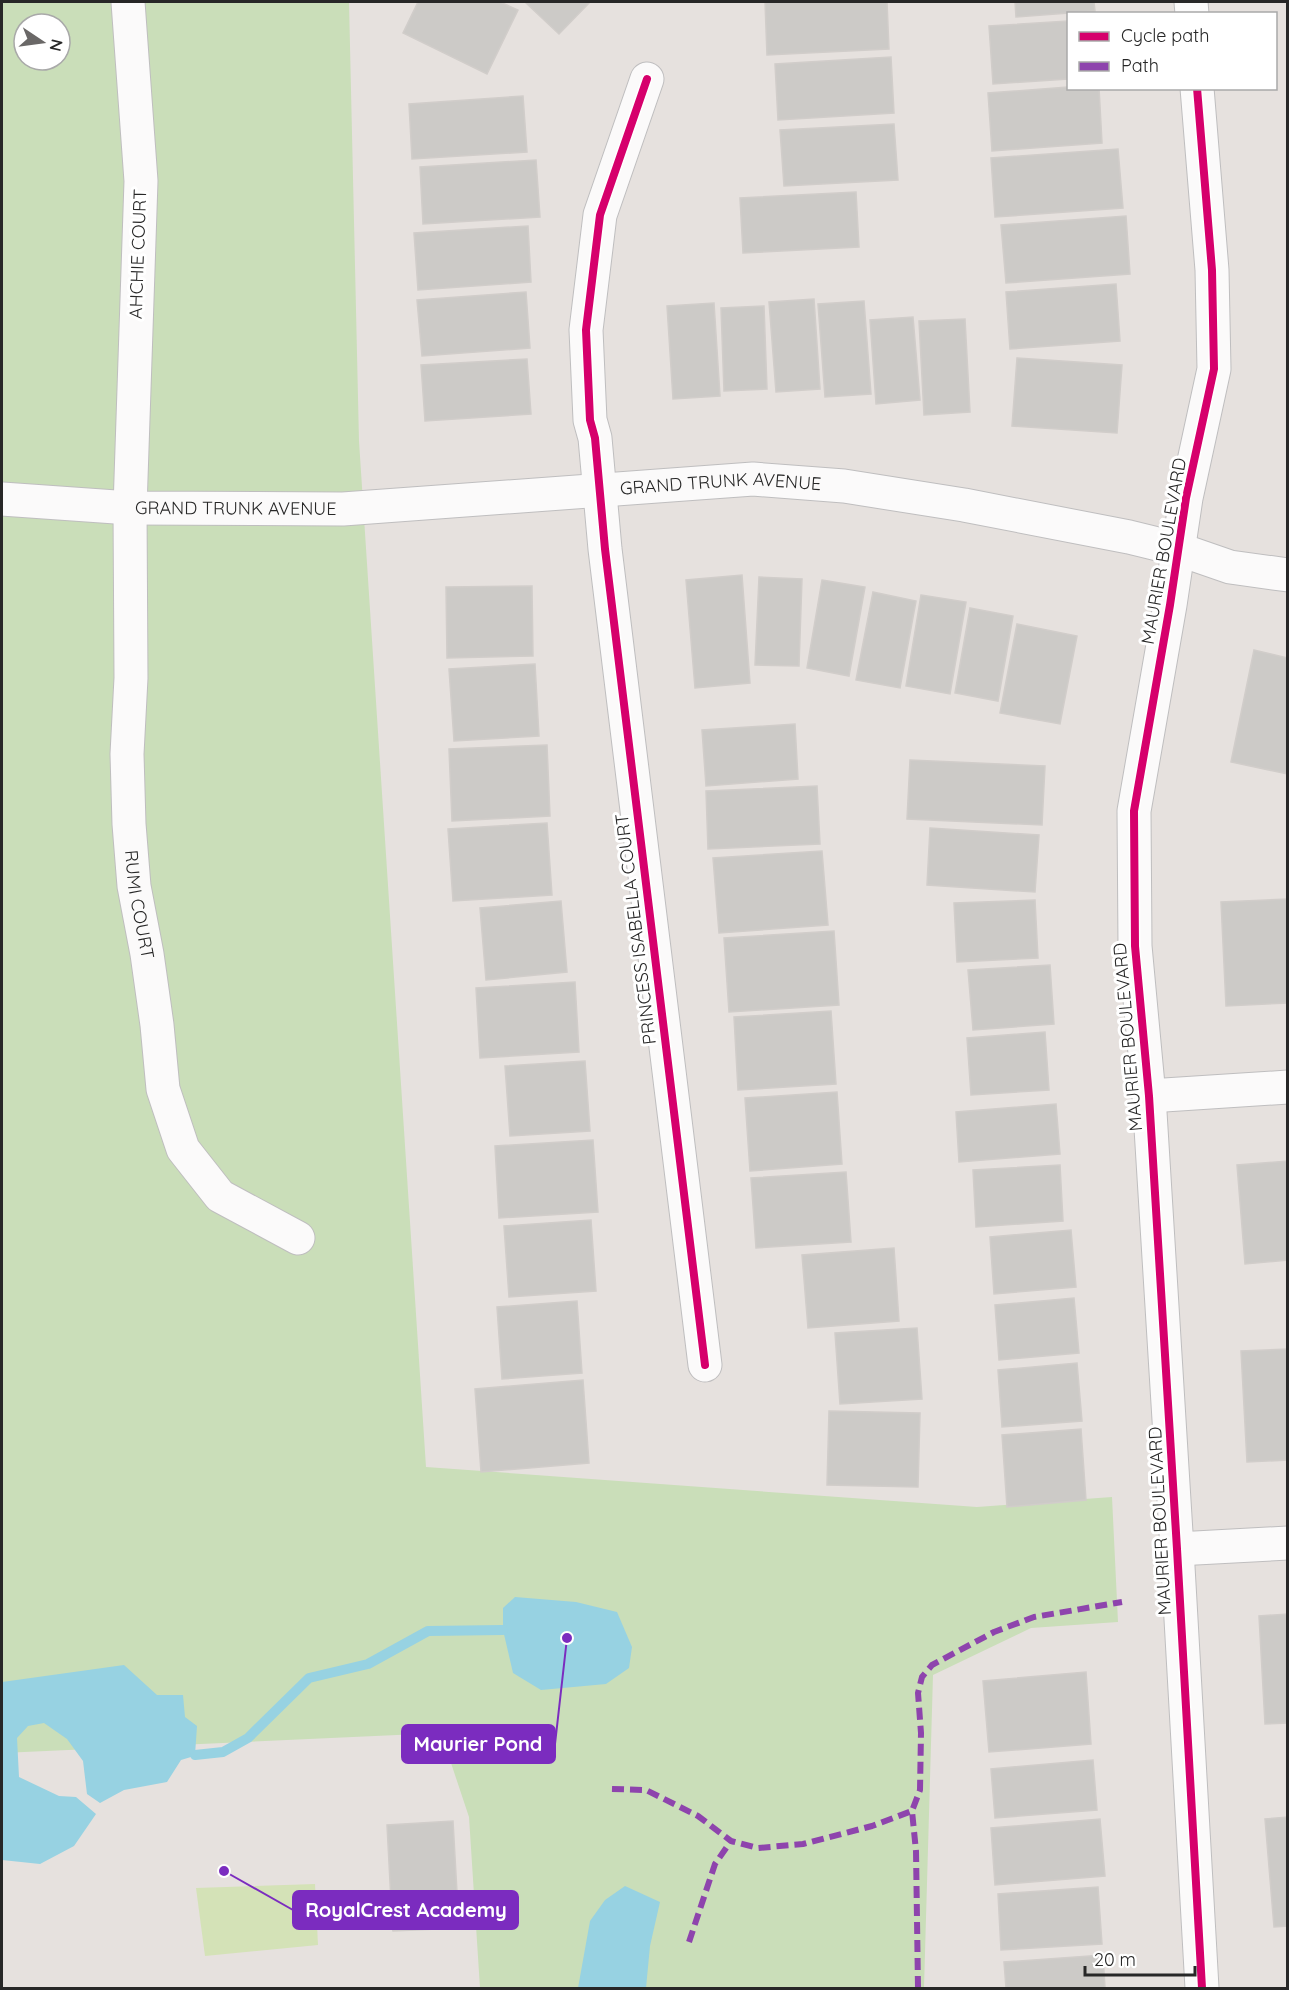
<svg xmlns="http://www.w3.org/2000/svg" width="1289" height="1990" font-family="Quicksand,sans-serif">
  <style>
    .green { fill: #cadeb9; fill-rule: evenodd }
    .pitch { fill: #d4e2b7 }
    .water { fill: #97d2e2 }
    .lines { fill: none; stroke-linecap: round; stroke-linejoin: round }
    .stream { stroke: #97d2e2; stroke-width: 10 }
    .building { fill: #cccac7; stroke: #d1cdca; stroke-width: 1.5 }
    .minor-casing { stroke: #bfbebf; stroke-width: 35 }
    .minor { stroke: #fbfafa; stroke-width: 33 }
    .quiet { stroke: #8e44ad; stroke-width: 6; stroke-dasharray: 12 6; stroke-linecap: butt }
    .cycleway-casing { stroke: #fff; stroke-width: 11 }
    .cycleway { stroke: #d6006c; stroke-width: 8 }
    .labels { text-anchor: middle; stroke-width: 6; stroke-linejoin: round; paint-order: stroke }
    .street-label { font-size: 18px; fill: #272727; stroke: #fff }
    .leader { fill: none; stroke: #7b2cbf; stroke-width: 2 }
    .callout-dot { fill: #7b2cbf; stroke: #fff; stroke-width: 2 }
    .callout { fill: #7b2cbf; stroke: #7b2cbf; stroke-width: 2 }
    .callout-label { font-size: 20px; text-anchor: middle; font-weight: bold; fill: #fff }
  </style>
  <rect width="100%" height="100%" fill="#e6e1de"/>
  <!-- green -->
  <path class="green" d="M2,2H349L359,441L426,1467L977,1507L1112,1497L1118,1622L1031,1628L933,1675L924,1988H480L469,1817L441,1733L2,1753ZM24,24H60V60H24Z"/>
  <!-- pitch -->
  <polygon class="pitch" points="315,1884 318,1945 205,1956 196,1888"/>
  <!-- water -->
  <g class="water">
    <polygon points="515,1597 576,1602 617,1612 632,1647 629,1668 606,1684 541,1690 513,1673 503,1630 503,1608"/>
    <polygon points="124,1665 157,1695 183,1695 185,1717 197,1726 195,1755 191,1757 181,1760 167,1782 124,1790 100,1803 87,1794 83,1761 67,1739 44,1723 28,1726 17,1738 19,1777 59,1796 76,1797 96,1814 74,1846 40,1864 2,1860 2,1682"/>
    <polygon points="625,1886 660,1902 650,1946 646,1988 578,1988 590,1921 605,1900"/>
  </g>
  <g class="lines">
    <!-- stream -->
    <polyline class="stream" points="195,1755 223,1752 248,1738 309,1678 368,1664 428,1631 503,1630"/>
  </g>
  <!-- building -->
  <g class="building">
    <polygon points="418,2 500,2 518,10 487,74 403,33"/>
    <polygon points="525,2 590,2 559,34"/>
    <polygon points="765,2 887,2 889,49 767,55"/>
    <polygon points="1015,2 1094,2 1095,11 1016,17"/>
    <polygon points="1068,21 1068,79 993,84 989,26"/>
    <polygon points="891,57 894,113 778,120 775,64"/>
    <polygon points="1068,87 1099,88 1102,143 992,151 988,93"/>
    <polygon points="523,96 527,152 412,159 409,104"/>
    <polygon points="894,124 898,180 784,186 780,130"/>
    <polygon points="1118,149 1123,208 995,217 991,158"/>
    <polygon points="536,160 540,217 423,224 420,167"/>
    <polygon points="856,192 859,247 743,253 740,198"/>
    <polygon points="1126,216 1130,274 1006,283 1001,225"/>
    <polygon points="528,226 531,282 418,290 414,233"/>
    <polygon points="1116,284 1120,341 1010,349 1006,292"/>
    <polygon points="526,292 530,348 422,356 417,300"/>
    <polygon points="814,299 820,389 776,392 769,302"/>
    <polygon points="864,301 871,394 825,397 818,304"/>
    <polygon points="714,303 720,396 673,399 667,306"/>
    <polygon points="764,306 767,389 724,391 721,308"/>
    <polygon points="913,317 920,400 876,404 870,320"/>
    <polygon points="965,319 970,412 924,415 919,321"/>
    <polygon points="1017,358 1122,365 1117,433 1012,426"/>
    <polygon points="527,359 531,414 425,421 421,365"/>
    <polygon points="742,575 750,683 695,688 686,580"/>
    <polygon points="759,577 802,579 799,666 755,665"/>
    <polygon points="822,580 865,587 849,676 807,668"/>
    <polygon points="532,586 533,656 447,658 446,587"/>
    <polygon points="873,592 916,601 900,688 856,680"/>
    <polygon points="921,595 966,602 950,694 906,686"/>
    <polygon points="970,608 1013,616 998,701 955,693"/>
    <polygon points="1017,624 1077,636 1060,724 1000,713"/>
    <polygon points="1254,650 1288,658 1288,774 1231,762"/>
    <polygon points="535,664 539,736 454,741 449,669"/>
    <polygon points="795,724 798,779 706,786 702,730"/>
    <polygon points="547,745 550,816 452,821 449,749"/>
    <polygon points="910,760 1045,766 1042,825 907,819"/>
    <polygon points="817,786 820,844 708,849 706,791"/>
    <polygon points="547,823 552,895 453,901 448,829"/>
    <polygon points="930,828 1039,835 1035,892 927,885"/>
    <polygon points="822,851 828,925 719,933 713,858"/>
    <polygon points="1288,899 1288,1003 1226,1006 1221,902"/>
    <polygon points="1035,900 1038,958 957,962 954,903"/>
    <polygon points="561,901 567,972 486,980 480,908"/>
    <polygon points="834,931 839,1005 729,1012 724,938"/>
    <polygon points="1050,965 1054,1024 973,1030 968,970"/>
    <polygon points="575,982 579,1052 480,1058 476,988"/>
    <polygon points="831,1011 836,1084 738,1090 734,1017"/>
    <polygon points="1045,1032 1049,1090 971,1095 967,1038"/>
    <polygon points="585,1061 590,1131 510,1136 505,1066"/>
    <polygon points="837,1092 842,1164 750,1171 745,1098"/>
    <polygon points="1056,1104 1060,1154 959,1162 956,1112"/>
    <polygon points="593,1140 598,1212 499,1218 495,1146"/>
    <polygon points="1288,1161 1288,1260 1245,1264 1237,1165"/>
    <polygon points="1060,1165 1063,1221 976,1227 973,1170"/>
    <polygon points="846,1172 851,1242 756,1248 751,1178"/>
    <polygon points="591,1220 596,1291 509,1297 504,1226"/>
    <polygon points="1071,1230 1076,1287 994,1294 990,1237"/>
    <polygon points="894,1248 899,1321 808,1328 802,1255"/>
    <polygon points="1074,1298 1079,1353 999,1360 995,1305"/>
    <polygon points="577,1301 582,1373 502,1379 497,1307"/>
    <polygon points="917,1328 922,1399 840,1404 835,1333"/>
    <polygon points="1288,1349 1288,1460 1247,1462 1241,1351"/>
    <polygon points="1077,1363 1082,1421 1002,1427 998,1370"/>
    <polygon points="583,1380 589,1463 481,1472 475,1389"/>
    <polygon points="829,1411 920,1413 918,1487 827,1485"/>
    <polygon points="1081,1429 1086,1500 1007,1507 1002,1435"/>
    <polygon points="1288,1614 1288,1723 1265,1724 1259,1616"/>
    <polygon points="1086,1672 1091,1744 989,1752 983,1681"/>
    <polygon points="1093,1760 1097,1810 995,1818 991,1769"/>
    <polygon points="1288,1817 1288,1926 1274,1927 1265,1819"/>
    <polygon points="1100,1819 1105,1876 995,1885 991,1828"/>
    <polygon points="453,1821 459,1928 393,1931 392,1928 378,1929 376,1902 391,1901 387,1825"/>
    <polygon points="1098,1887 1102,1944 1001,1950 998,1894"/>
    <polygon points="1103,1955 1105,1988 1006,1988 1004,1962"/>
  </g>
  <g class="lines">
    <!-- minor casing -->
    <g class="minor-casing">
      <g id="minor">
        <path id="s1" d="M128,2L141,181L130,508L131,678L127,754L129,824L134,886L147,954L157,1025L163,1089L183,1149L220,1196L298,1238"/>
        <polyline points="1191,2 1192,14"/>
        <polyline points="647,79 600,215 586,330 590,420 595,438 605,549 705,1365"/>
        <polyline points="1197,88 1212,270 1214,369 1186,498 1170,605 1134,811 1135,946 1149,1096 1177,1549 1202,1988"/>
        <path id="s2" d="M2,499L130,508L343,509L753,479L844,486L964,505L1129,537L1178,549L1230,567L1288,575"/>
        <polyline points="1149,1096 1288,1087"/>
        <polyline points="1177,1549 1288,1543"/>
      </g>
    </g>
    <!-- minor -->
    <use href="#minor" class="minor"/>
    <!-- quiet -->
    <g class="quiet">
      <polyline points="612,1789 646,1790 698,1816 731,1841 758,1848 803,1844 872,1826 912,1811"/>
      <polyline points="689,1942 715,1864 731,1841"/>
      <polyline points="918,1988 916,1851 912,1811 920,1790 921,1733 918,1693 922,1677 932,1665 994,1632 1034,1617 1122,1602"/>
    </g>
    <!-- cycleway casing -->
    <g class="cycleway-casing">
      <g id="cycleway">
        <polyline points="647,79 600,215 586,330 590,420 595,438 605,549 705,1365"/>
        <polyline points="1197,88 1212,270 1214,369 1186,498 1170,605 1134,811 1135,946 1149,1096 1177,1549 1202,1988"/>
      </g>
    </g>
    <!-- cycleway -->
    <use href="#cycleway" class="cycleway"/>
  </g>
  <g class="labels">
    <!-- street labels -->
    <g class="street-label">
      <text transform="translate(138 254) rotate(-88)" y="6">AHCHIE COURT</text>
      <text dy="6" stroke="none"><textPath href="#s2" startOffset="720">GRAND TRUNK AVENUE</textPath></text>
      <text dy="6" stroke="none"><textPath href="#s2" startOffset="234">GRAND TRUNK AVENUE</textPath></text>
      <text transform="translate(1164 551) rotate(-80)" y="6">MAURIER BOULEVARD</text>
      <text dy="6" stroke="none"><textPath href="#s1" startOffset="904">RUMI COURT</textPath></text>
      <text transform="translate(636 929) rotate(-97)" y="6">PRINCESS ISABELLA COURT</text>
      <text transform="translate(1128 1037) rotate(-95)" y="6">MAURIER BOULEVARD</text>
      <text transform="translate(1160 1521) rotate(-93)" y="6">MAURIER BOULEVARD</text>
    </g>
  </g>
  <!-- callouts -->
  <path class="leader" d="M567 1638L555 1744M224 1871L293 1910"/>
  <g class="callout-dot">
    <circle cx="567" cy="1638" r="6"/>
    <circle cx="224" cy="1871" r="6"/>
  </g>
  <g class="callout">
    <rect x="402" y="1725" width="153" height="38" rx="6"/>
    <rect x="293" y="1891" width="225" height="38" rx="6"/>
  </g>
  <g class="callout-label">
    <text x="478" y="1751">Maurier Pond</text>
    <text x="406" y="1917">RoyalCrest Academy</text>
  </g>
  <!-- border -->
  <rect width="1289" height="1990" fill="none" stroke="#272727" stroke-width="6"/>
  <!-- legend -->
  <rect x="1067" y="12" width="210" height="78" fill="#ffffff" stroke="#a9a9a9" stroke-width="1.5"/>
  <rect x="1079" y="32" width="30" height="9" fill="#d6006c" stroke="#a9a9a9" stroke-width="1.5"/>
  <text x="1121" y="42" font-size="18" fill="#272727">Cycle path</text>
  <rect x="1079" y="62" width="30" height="9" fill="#8e44ad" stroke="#a9a9a9" stroke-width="1.5"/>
  <text x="1121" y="72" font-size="18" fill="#272727">Path</text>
  <!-- north arrow -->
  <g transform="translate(42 42) rotate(103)"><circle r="28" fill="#ffffff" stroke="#a9a9a9" stroke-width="1.5"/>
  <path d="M0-4.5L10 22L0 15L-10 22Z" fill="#6a6867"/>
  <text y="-9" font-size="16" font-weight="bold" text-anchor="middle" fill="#272727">N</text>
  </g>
  <!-- scale -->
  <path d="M1085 1966v9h110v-9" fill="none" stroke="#272727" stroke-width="3"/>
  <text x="1094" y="1966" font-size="18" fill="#272727" stroke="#ffffff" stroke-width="4.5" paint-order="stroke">20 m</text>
</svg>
